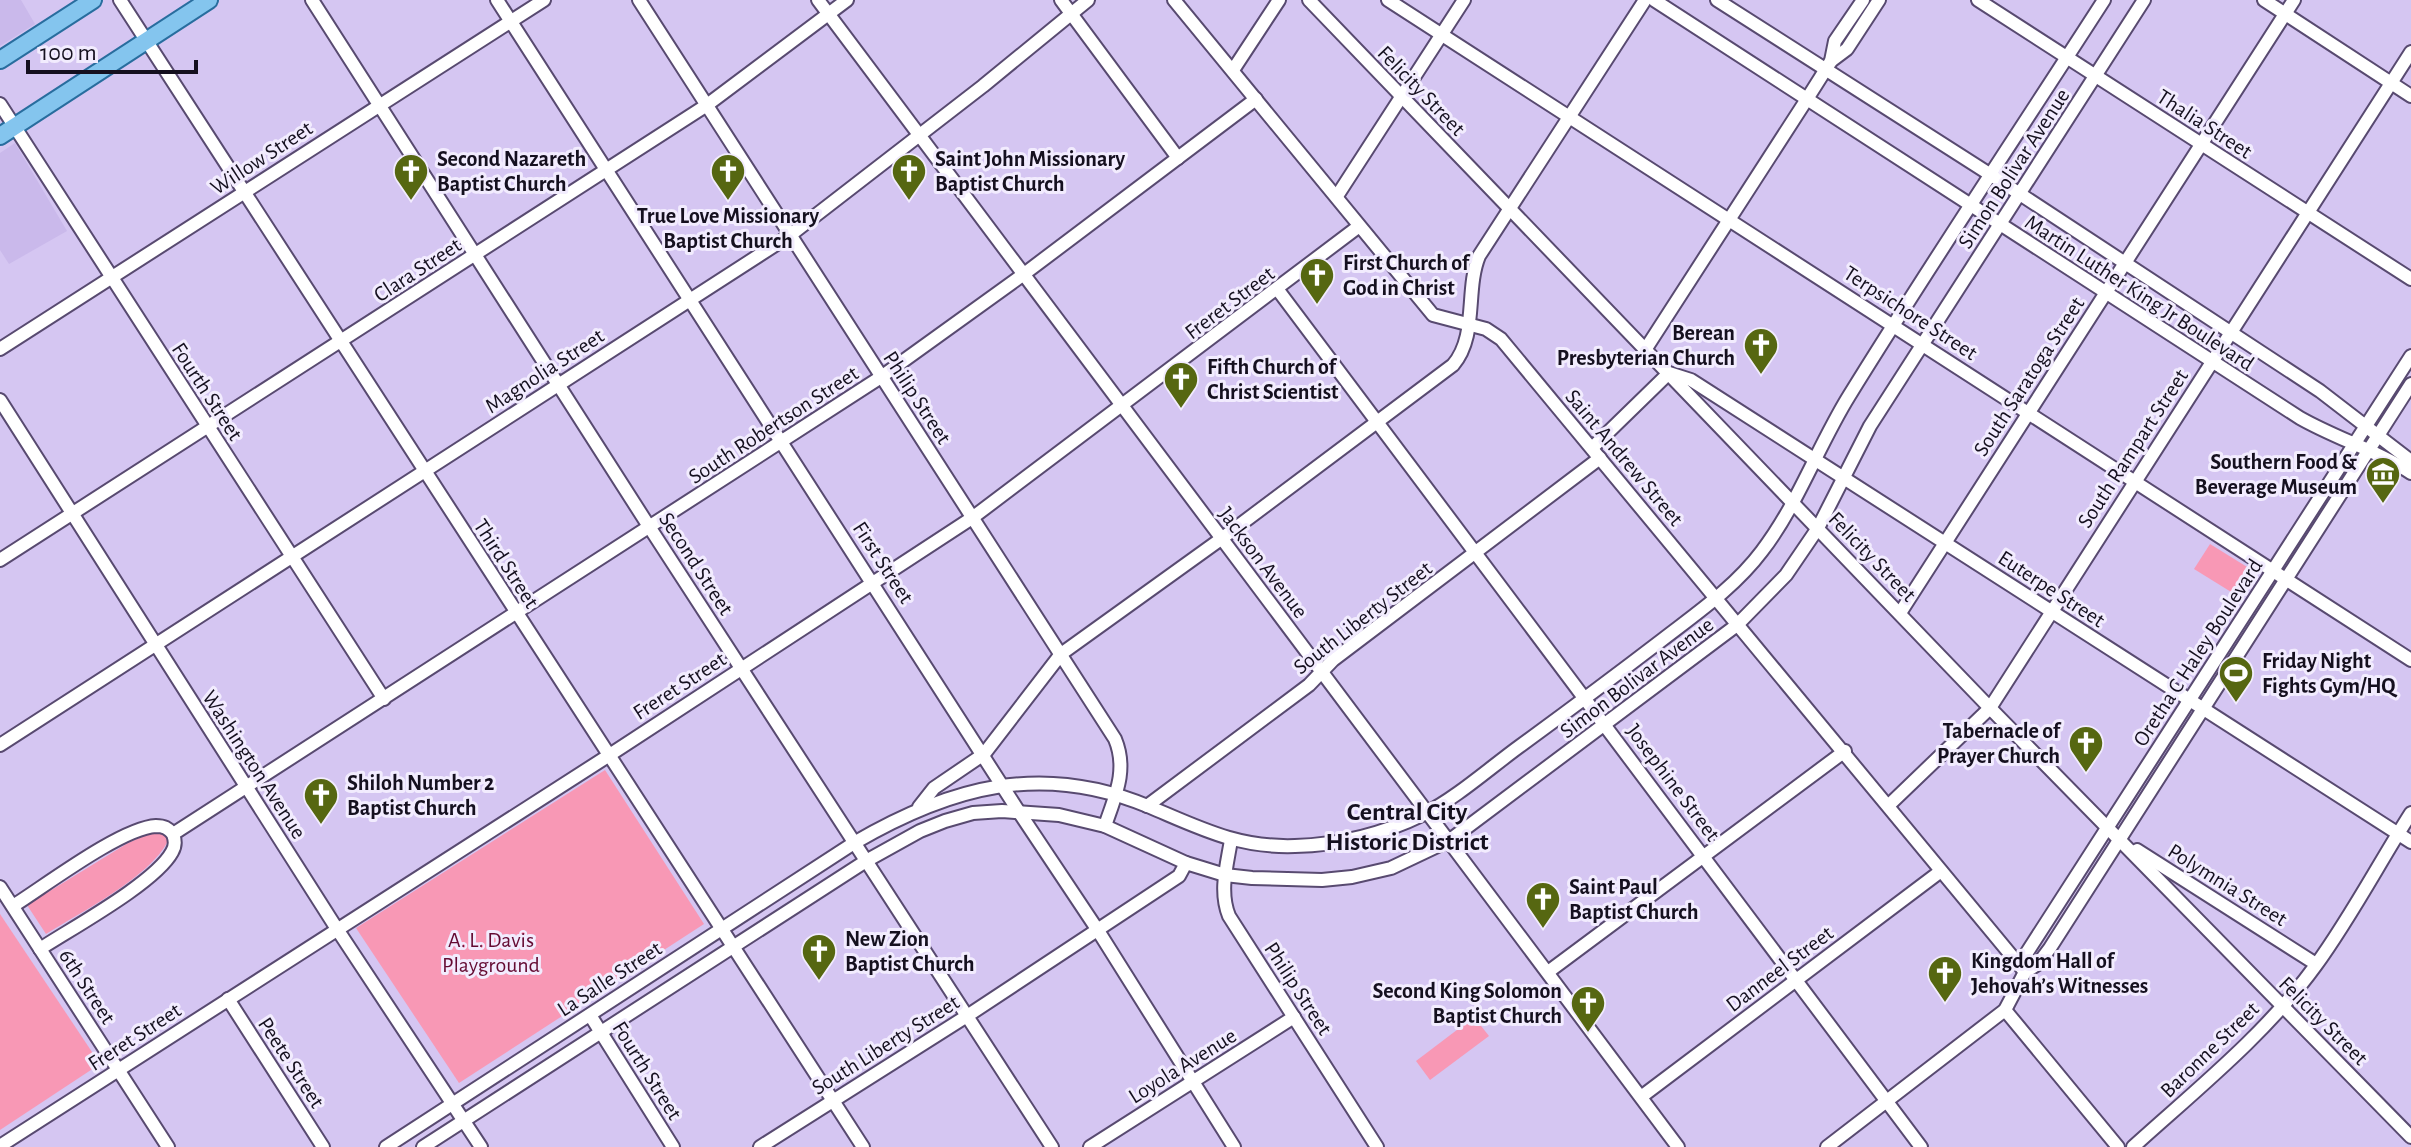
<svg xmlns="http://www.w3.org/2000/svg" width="2411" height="1147" font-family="'Alegreya Sans',sans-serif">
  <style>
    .built { fill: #cab9eb }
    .green { fill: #f898b5 }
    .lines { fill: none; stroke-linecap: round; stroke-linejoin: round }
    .minor-casing { stroke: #584a70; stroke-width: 16 }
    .major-casing { stroke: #286d9e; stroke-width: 20 }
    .minor { stroke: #fff; stroke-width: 12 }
    .major { stroke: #84c5ee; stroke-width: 16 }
    .labels { text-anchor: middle; stroke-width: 6; stroke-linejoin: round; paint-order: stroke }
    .street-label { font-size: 22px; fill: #15101f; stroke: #f2ecfe }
    .poi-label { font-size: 22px; font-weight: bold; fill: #15101f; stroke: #f2ecfe; text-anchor: start }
    .park-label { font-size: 22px; fill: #640a32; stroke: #f2ecfe }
    .quarter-label { font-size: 26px; font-weight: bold; fill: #15101f; stroke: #f2ecfe }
  </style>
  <rect width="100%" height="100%" fill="#d5c6f2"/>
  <!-- built -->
  <g class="built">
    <polygon points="0,0 21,0 35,24 0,46"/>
    <polygon points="15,143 67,231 9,264 0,250 0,153"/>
  </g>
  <!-- green -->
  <g class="green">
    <polygon points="2210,544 2252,570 2236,595 2194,569"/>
    <polygon points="605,770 704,924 459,1083 356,928"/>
    <path d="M153,832L164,833L168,841C150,877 81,912 46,934L27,905L128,843Z"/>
    <polygon points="0,914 100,1064 0,1130"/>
    <polygon points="1474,1017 1489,1036 1430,1080 1416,1061"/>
  </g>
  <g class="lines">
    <!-- minor casing -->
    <g class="minor-casing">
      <g id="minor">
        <polyline points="120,0 863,1147"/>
        <polyline points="312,0 650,528 1052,1147"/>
        <polyline points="497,0 1019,812 1097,929 1234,1147"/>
        <path d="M639,0L1115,739C1128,770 1115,796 1105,826"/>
        <polyline points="818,0 1678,1147"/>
        <polyline points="1061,0 1178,158"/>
        <polyline points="1174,0 1433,315 1486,329 1501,339 2025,972"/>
        <polyline points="1309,0 1990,708 2411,1137"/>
        <polyline points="1388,0 2411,660"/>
        <path d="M1654,0L2300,418C2337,439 2376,450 2411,473"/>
        <polyline points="1717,0 1991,175 2320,391 2411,461"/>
        <polyline points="1978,0 2411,279"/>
        <polyline points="2264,0 2411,96"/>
        <polyline points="1831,61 1847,49 1879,0"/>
        <polyline points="1233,70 1279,0"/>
        <polyline points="0,104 384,699"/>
        <polyline points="1337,196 1464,0"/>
        <polyline points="1278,290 1921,1147"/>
        <polyline points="0,349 544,0"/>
        <polyline points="1645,350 1807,99 1831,61 1835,41 1863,0"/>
        <polyline points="0,400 337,929 481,1147"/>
        <polyline points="1592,448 1669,373 1691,380 2411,842"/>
        <polyline points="0,560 707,105 847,0"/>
        <polyline points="1900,613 2294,0"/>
        <polyline points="0,745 789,236 983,86 1088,0"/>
        <polyline points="1889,805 1990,708 2411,52"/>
        <polyline points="1147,806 1309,685 1333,660 1600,458"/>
        <path d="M919,807L934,788L984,754L1061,654L1221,539L1453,365C1478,336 1465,290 1479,256L1645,0"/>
        <polyline points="173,834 881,377 1024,274 1256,99"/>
        <path d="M1231,840C1227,865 1219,891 1229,916L1377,1147"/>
        <polyline points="2137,850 2316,964"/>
        <polyline points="0,887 168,1147"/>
        <path d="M13,906C45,886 121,828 156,826C164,826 168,828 173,834C175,840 176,845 172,852C155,883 72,928 40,949"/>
        <polyline points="1548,972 1845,751"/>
        <polyline points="2025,972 2038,964 2050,948 2411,384"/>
        <polyline points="228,999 323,1147"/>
        <polyline points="2005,1010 2118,1147"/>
        <polyline points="590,1015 673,1147"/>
        <polyline points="1641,1097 1941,871"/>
        <polyline points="0,1146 608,756 972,518 1358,227"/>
        <path d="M386,1147L854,843C950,787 1042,761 1150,807C1200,828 1238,848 1295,846C1340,845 1383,834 1424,814C1455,799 1491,767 1520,746C1568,711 1615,676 1662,640C1697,613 1735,587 1762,551C1798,504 1818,446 1849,396C1931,263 2019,132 2104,0"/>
        <polyline points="423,1147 866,861 920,831 945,821 973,813 1002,811 1059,815 1105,826 1186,863 1225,875 1252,878 1322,880 1352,877 1391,868 1450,840 1737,625 1786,575 1818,528 1870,426 2144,0"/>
        <polyline points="760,1147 967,1016 1179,876 1186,863"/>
        <polyline points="1090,1147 1294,1017"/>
        <polyline points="1827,1147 2005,1010 2025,972 2026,954 2411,356"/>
        <path d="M2133,1147C2196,1090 2266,1034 2316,965C2351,917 2379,863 2411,813"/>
      </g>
    </g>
    <!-- major casing -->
    <g class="major-casing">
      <g id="major">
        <polyline points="0,60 93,0"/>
        <polyline points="0,136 209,0"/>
      </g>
    </g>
    <!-- minor -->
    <use href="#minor" class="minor"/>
    <!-- major -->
    <use href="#major" class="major"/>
  </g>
  <!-- icons -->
  <defs>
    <g id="church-pin" transform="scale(1.8)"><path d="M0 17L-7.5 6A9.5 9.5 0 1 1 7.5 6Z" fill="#566711" stroke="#f2ecfe"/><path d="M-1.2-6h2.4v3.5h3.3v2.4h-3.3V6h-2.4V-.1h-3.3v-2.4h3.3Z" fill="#fff"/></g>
    <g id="museum-pin" transform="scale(1.8)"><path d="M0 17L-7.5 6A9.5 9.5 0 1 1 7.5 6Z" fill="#566711" stroke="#f2ecfe"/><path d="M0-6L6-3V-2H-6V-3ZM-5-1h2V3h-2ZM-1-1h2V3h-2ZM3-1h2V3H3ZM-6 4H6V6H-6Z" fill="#fff"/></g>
    <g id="stadium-pin" transform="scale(1.8)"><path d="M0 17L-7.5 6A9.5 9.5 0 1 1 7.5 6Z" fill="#566711" stroke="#f2ecfe"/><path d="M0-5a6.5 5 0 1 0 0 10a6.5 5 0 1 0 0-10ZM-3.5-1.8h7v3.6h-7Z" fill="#fff"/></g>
  </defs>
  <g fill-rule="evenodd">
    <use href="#church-pin" x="411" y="171"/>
    <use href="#church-pin" x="728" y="171"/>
    <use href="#church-pin" x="909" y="171"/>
    <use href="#church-pin" x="1317" y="275"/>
    <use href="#church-pin" x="1761" y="345"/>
    <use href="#church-pin" x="1181" y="379"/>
    <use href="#museum-pin" x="2383" y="474"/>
    <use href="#stadium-pin" x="2236" y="673"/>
    <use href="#church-pin" x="2086" y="743"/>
    <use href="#church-pin" x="321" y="795"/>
    <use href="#church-pin" x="1543" y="899"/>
    <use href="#church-pin" x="819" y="951"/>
    <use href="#church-pin" x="1945" y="973"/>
    <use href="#church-pin" x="1588" y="1003"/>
  </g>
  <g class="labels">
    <!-- street labels -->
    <g class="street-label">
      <text transform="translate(1422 90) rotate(46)" y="8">Felicity Street</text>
      <text transform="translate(2205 123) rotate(33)" y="8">Thalia Street</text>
      <text transform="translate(261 157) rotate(-33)" y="8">Willow Street</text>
      <text transform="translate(2013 168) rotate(-57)" y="8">Simon Bolivar Avenue</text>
      <text transform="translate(417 269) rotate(-33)" y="8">Clara Street</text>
      <text transform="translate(2140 292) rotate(33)" y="8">Martin Luther King Jr Boulevard</text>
      <text transform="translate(1229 302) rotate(-37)" y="8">Freret Street</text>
      <text transform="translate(1911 312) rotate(33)" y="8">Terpsichore Street</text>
      <text transform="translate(544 370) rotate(-33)" y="8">Magnolia Street</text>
      <text transform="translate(2028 376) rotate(-57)" y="8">South Saratoga Street</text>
      <text transform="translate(208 391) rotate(57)" y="8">Fourth Street</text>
      <text transform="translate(918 397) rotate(57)" y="8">Philip Street</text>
      <text transform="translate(773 424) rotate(-33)" y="8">South Robertson Street</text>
      <text transform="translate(2132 448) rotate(-57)" y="8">South Rampart Street</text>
      <text transform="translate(1625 457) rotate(50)" y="8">Saint Andrew Street</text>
      <text transform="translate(1873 556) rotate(46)" y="8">Felicity Street</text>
      <text transform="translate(884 562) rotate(57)" y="8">First Street</text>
      <text transform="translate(1264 562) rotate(53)" y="8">Jackson Avenue</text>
      <text transform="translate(507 563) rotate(57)" y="8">Third Street</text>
      <text transform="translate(697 563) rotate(57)" y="8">Second Street</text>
      <text transform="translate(2052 588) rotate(33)" y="8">Euterpe Street</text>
      <text transform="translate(1362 617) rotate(-38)" y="8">South Liberty Street</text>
      <text transform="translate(2197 652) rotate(-57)" y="8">Oretha C Haley Boulevard</text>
      <text transform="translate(1636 677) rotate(-37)" y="8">Simon Bolivar Avenue</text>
      <text transform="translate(679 685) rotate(-33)" y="8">Freret Street</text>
      <text transform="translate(255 764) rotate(57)" y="8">Washington Avenue</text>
      <text transform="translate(1674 782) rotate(53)" y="8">Josephine Street</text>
      <text transform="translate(2228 884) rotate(32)" y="8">Polymnia Street</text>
      <text transform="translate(1779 968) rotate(-37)" y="8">Danneel Street</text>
      <text transform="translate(609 978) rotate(-33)" y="8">La Salle Street</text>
      <text transform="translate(88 986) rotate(57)" y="8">6th Street</text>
      <text transform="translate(1299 988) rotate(57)" y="8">Philip Street</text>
      <text transform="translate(2324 1020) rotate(45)" y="8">Felicity Street</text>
      <text transform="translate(134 1036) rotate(-33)" y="8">Freret Street</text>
      <text transform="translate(885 1044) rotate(-32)" y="8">South Liberty Street</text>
      <text transform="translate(2209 1049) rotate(-44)" y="8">Baronne Street</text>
      <text transform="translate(292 1062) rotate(57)" y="8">Peete Street</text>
      <text transform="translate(1182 1065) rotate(-32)" y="8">Loyola Avenue</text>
      <text transform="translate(648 1070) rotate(58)" y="8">Fourth Street</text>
    </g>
    <!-- poi labels -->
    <g class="poi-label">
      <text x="437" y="166">Second Nazareth<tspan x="437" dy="25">Baptist Church</tspan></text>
      <text x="935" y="166">Saint John Missionary<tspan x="935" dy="25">Baptist Church</tspan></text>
      <text x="728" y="223" text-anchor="middle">True Love Missionary<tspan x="728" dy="25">Baptist Church</tspan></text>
      <text x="1343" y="270">First Church of<tspan x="1343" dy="25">God in Christ</tspan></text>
      <text x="1735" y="340" text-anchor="end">Berean<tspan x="1735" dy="25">Presbyterian Church</tspan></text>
      <text x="1207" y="374">Fifth Church of<tspan x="1207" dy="25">Christ Scientist</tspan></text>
      <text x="2357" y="469" text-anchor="end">Southern Food &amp;<tspan x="2357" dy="25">Beverage Museum</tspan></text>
      <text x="2262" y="668">Friday Night<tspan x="2262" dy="25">Fights Gym/HQ</tspan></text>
      <text x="2060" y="738" text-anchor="end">Tabernacle of<tspan x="2060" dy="25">Prayer Church</tspan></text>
      <text x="347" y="790">Shiloh Number 2<tspan x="347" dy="25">Baptist Church</tspan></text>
      <text x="1569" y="894">Saint Paul<tspan x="1569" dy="25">Baptist Church</tspan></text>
      <text x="845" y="946">New Zion<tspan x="845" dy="25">Baptist Church</tspan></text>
      <text x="1971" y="968">Kingdom Hall of<tspan x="1971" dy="25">Jehovah’s Witnesses</tspan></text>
      <text x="1562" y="998" text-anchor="end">Second King Solomon<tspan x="1562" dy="25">Baptist Church</tspan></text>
    </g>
    <!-- park labels -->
    <g class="park-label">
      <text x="491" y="947">A. L. Davis<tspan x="491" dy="25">Playground</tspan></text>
    </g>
    <!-- quarter labels -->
    <g class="quarter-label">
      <text x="1407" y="820">Central City<tspan x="1407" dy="30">Historic District</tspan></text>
    </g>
  </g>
  <!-- scale -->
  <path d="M28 60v12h168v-12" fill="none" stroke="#15101f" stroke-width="4"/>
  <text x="40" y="60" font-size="24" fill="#15101f" stroke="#f2ecfe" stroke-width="6" paint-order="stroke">100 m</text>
</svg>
